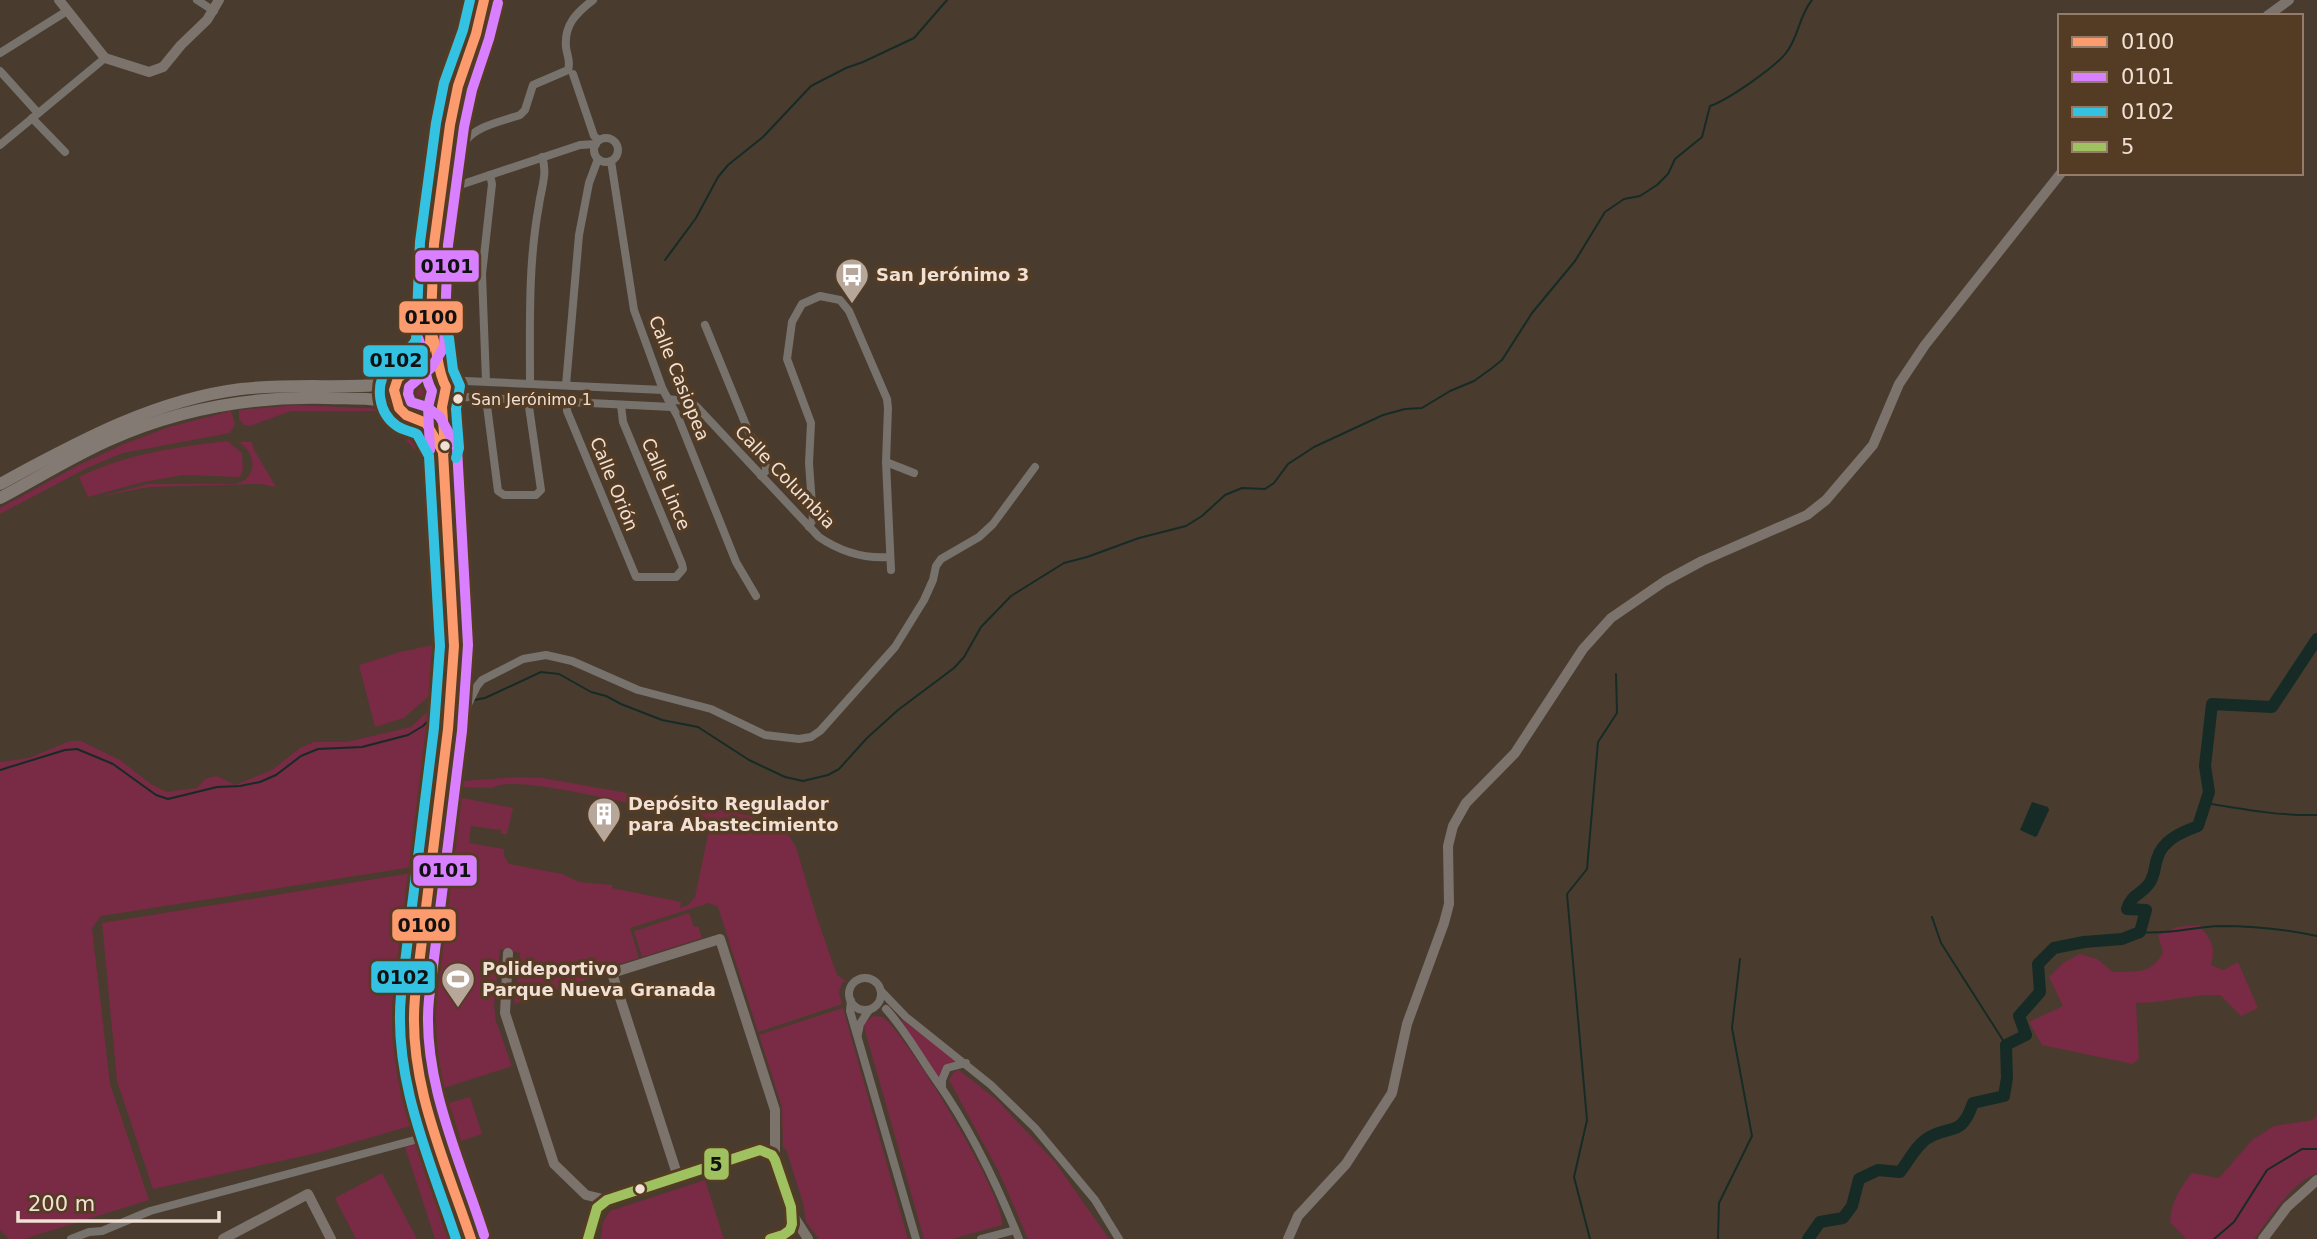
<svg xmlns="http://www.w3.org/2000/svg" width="2317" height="1239" font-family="'DejaVu Sans',sans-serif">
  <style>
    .green { fill: #792a44 }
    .water { fill: #162b26 }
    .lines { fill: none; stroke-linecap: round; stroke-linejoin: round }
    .stream { stroke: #162b26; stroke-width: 2 }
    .river { stroke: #162b26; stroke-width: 12 }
    .street { stroke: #78726d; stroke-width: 8 }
    .secondary { stroke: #7b736c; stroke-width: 10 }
    .primary { stroke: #837a73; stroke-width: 12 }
    .bus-1-casing { stroke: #543b24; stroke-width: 16 }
    .bus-2-casing { stroke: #543b24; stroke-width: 16 }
    .bus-3-casing { stroke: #543b24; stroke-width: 16 }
    .bus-4-casing { stroke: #543b24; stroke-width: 16 }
    .bus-1 { stroke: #fc9b6d; stroke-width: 10 }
    .bus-2 { stroke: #d880ff; stroke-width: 10 }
    .bus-3 { stroke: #33c2e2; stroke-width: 10 }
    .bus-4 { stroke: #9fc15f; stroke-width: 10 }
    .bus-dot { fill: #f1e1d4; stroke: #543b24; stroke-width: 2.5 }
    .labels { text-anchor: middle; stroke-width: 7; stroke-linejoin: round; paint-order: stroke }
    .bus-label { font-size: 16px; fill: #f1e1d4; stroke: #543b24; text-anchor: start }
    .poi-label { font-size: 18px; font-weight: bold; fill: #f1e1d4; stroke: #543b24; text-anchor: start }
    .street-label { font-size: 18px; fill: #f1e1d4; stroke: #543b24 }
    .line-badge { stroke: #543b24; stroke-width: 2.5 }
    .pale-badge-label { font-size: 19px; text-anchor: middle; font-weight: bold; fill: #111 }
  </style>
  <rect width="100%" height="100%" fill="#493c2f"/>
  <!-- green -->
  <g class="green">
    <circle cx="420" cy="392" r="20"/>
    <polygon points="296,405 385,409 405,426 422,429 432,438 434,456 426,455 413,448 389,420 374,411 291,411 250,426 244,425 239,419 239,410"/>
    <polygon points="231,411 235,424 230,433 123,453 87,468 0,514 0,508 79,465 124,444 169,427"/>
    <path d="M227,441L242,453L243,469L240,477L184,475L143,482L88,497L79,477C129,453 172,448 227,441Z"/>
    <path d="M239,442H252L254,450L276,487L260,484L148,487L99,497L148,484H236C259,477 256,453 239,442Z"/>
    <polygon points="438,644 433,692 404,718 375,727 359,665 400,652"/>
    <polygon points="442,704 441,717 444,716 439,748 426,764 424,784 430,804 433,809 427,861 419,866 101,916 92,928 110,1084 149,1200 24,1239 9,1239 0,1230 0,762 29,758 70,741 81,741 120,760 152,785 167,792 197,788 205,779 217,776 235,785 272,770 300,748 314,742 347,742 411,727 433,707"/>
    <path d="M516,777L543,778L649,797L646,807C621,802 508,774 492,788L450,787V782Z"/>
    <polygon points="453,796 513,808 507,834 501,834 501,830 471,826 469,843 504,849 504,856 509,864 562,874 579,882 612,885 612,888 681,902 680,908 688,905 695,897 709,830 706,818 654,798 748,815 767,820 779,826 788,834 796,847 817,918 837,975 846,981 842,983 839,992 842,1004 758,1032 718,907 709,903 630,928 639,958 600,970 601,975 514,1004 520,953 500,949 494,1006 496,1021 512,1066 435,1091 422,1047 421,1013 440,862 444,862 441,859 448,800"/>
    <polygon points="418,872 400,1026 402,1063 417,1124 317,1153 153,1189 117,1081 102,923"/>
    <polygon points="689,913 694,927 698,926 702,938 642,957 634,931"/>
    <path d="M2199,925C2211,940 2216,945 2211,965L2223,970L2238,962L2258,1008L2241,1016L2220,995C2191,994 2165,1003 2136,1003L2139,1058L2133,1064L2042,1045L2029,1022L2063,1006L2049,977L2063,963L2080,954L2097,959L2113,972C2136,971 2151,975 2163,953L2158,935L2177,927Z"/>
    <polygon points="843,1008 908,1239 819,1239 806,1222 803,1203 786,1149 783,1148 782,1107 759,1035"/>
    <path d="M873,1016L883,1017C908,1037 1005,1196 1002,1225L952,1239H924L864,1027L865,1023Z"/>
    <polygon points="900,1018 957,1061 939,1082"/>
    <polygon points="959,1070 997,1100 1055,1162 1109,1239 1028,1239 1000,1174 949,1080 954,1072"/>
    <polygon points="470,1097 482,1134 461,1141 449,1103"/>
    <path d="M2317,1115V1173C2289,1185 2272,1216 2254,1239H2186L2170,1222C2171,1202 2180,1188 2192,1173L2219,1178L2252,1140L2274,1126L2313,1120Z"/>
    <polygon points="423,1142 455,1239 435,1239 405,1147"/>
    <polygon points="382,1173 417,1239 356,1239 335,1198"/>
    <polygon points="705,1180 724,1239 601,1239 603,1222 610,1211"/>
  </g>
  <!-- water -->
  <polygon class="water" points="2032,802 2048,807 2049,810 2037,836 2035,837 2020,830"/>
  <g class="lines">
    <!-- stream -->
    <g class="stream">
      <polyline points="665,260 696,218 718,177 728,165 763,137 811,86 846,68 863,62 914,38 947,0"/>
      <path d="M474,700L485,698L541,672L559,674L591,692L606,696L621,704L662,720L698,727L749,760L785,777L803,781L828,775L839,769L867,738L898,710L954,668L964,657L981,627L1011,596L1064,563L1087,557L1139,538L1186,526L1202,516L1225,495L1242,488L1265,489L1274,483L1288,464L1314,447L1383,415L1405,409L1422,408L1450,391L1474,381L1492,368L1502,360L1532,313L1575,261L1605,212L1624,199L1640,196L1657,185L1668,174L1675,159L1702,137L1710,106C1728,100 1774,68 1786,53C1799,37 1799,15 1812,0"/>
      <polyline points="0,770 65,750 77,749 113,764 156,795 168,799 217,787 240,786 260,782 276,775 301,756 318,749 362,747 408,735 423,726 441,708"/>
      <path d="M2205,803C2242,809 2279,816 2317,815"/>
      <polyline points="1932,917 1941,943 2006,1045"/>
      <path d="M2140,932C2167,935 2193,927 2220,926C2253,926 2285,929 2317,936"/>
      <polyline points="1590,1239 1574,1177 1587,1120 1567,894 1587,869 1598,742 1617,713 1616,674"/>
      <polyline points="1718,1239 1719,1203 1752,1136 1732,1028 1740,959"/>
      <polyline points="2214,1239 2234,1222 2267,1170 2302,1149 2317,1149"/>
    </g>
    <!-- river -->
    <path class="river" d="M1808,1239L1820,1222L1843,1218L1852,1206L1859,1179L1878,1170L1900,1172C1908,1162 1917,1144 1928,1138C1951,1124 1961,1138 1973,1103L2004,1096L2007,1078L2006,1045L2026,1035L2019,1016L2040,992L2038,964L2054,948L2084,942L2122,939L2140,932L2146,910L2127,909C2132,894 2139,896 2148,885C2155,877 2154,868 2157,859C2162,840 2182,832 2198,826L2209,792L2205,766L2212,704L2272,707L2317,639"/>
    <!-- street -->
    <g class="street">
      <polyline points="197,0 214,11"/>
      <polyline points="0,53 67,11"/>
      <polyline points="0,71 38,113"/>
      <polyline points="573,74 594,136 599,140"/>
      <polyline points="32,118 65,152"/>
      <circle cx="606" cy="150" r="12"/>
      <polyline points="0,145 105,58"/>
      <polyline points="611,161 634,310 663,390 678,417 736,562 756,596"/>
      <path d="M445,172H450C460,165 459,152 465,142C475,126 503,121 520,115L525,110L533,85L568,70C571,61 567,56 566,47C564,25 576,13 593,0"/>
      <polyline points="442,188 448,189 580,145 596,144"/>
      <polyline points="705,325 750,435 765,454 766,471 761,476"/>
      <polyline points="443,380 663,390"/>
      <polyline points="486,381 482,274 492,184 490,175"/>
      <path d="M530,383C530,323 528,264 539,205C541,189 548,173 542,157"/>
      <polyline points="566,385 579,235 589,183 598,159"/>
      <polyline points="486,398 498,491 504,495 536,495 541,490 528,400"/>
      <path d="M668,399L691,402L697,407L819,537C841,552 864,559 890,557"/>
      <polyline points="444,402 464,397 672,407"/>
      <polyline points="567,402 567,411 636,577 676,577 683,569 682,564 623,422 621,405"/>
      <polyline points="886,462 914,473"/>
      <polyline points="809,527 813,519 809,463 811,423 787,359 792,322 802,304 820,296 840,300 849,311 887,399 888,408 886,462 891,570"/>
      <polyline points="448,729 457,727 477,686 482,680 523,659 546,655 572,661 638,690 711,709 765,735 799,739 811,737 820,731 895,647 924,600 933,580 936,566 941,559 979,537 993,524 1035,467"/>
      <circle cx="865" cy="994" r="16"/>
      <polyline points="881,991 906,1017 991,1085 1035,1128 1095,1200 1119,1239"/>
      <polyline points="851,1001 850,1011 916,1239"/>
      <path d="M886,1009C906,1031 919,1056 936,1080C971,1129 997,1184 1019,1239"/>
      <polyline points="858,1034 860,1024 869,1010"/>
      <polyline points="942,1087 942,1080 947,1068 966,1063"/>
      <polyline points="71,1239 89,1232 102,1231 150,1211 437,1134"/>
      <polyline points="981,1239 1015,1230"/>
    </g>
    <!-- secondary -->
    <g class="secondary">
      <polyline points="59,0 105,58 149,72 163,67 181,45 207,20 219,0"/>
      <polyline points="2267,16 2289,0"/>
      <polyline points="433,336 439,375"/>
      <polyline points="412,367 426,352 430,344 434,244 450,125 458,86 476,34 484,0"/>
      <polyline points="508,953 505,1013 554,1164 586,1195 607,1200"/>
      <polyline points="678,1177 612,973 720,939 775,1110 775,1160"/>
      <polyline points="794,1217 808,1239"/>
      <polyline points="465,1222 474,1223 479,1239"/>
      <polyline points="223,1239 308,1194 331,1239"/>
      <polyline points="588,1239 597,1208 607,1200 760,1150 772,1155 775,1160 794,1217 791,1229 785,1234"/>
      <polyline points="770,1239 785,1234"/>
      <polyline points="1288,1239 1298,1216 1346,1164 1392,1093 1407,1024 1444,923 1449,904 1448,846 1453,826 1466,803 1515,753 1583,649 1611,618 1665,581 1702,561 1807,515 1826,500 1873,445 1899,384 1925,345 2061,173"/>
      <polyline points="2263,1239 2287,1207 2317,1180"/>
    </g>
    <!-- primary -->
    <g class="primary">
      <circle cx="420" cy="392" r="26"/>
      <path d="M442,407L445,448L443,452L454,646L448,729L415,997C411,1030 414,1061 423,1094L471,1239"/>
      <polyline points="421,419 437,437 441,449"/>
      <path d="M0,484C76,443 153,400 241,389C292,383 344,389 395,384"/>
      <path d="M0,498C36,479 71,457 109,440C178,409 252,396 327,398C350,399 374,397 396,404"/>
    </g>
    <!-- bus-1 casing -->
    <g class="bus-1-casing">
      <g id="bus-1">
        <path d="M431,332C439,350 436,369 446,387L442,407L445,448L443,454"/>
        <path d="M471,1239C445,1161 407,1081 415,997L448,729L454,646L443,452L426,423L406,415L399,408L394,390L398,378L418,362L430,344L434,244L450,125L458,86L476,34L484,0"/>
      </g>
    </g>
    <!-- bus-2 casing -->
    <g class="bus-2-casing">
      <g id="bus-2">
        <path d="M418,338C426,355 422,374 432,391L428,407L430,450"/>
        <path d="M484,1235C460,1160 421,1078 429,999L462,731L468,645L457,448L440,417L427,407L411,402L408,394L409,387L431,368L444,347L448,245L464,127L472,90L489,39L498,3"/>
      </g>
    </g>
    <!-- bus-3 casing -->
    <g class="bus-3-casing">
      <g id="bus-3">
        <polyline points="444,326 449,338 453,370 460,386 456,409 459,448 456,458"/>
        <path d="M456,1239C430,1160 393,1080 401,995L434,728L440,646L429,456L417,434C410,431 403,430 397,426C378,413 374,384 389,367C398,357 409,352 416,340L420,242L436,123L444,83L463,30L470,0"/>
      </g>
    </g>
    <!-- bus-4 casing -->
    <g class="bus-4-casing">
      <polyline id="bus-4" points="588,1239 597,1208 607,1200 760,1150 772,1155 775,1160 791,1207 792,1224 790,1230 783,1235 770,1239"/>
    </g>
    <!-- bus-1 -->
    <use href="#bus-1" class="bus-1"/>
    <!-- bus-2 -->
    <use href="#bus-2" class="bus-2"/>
    <!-- bus-3 -->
    <use href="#bus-3" class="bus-3"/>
    <!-- bus-4 -->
    <use href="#bus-4" class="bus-4"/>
  </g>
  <!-- icons -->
  <defs>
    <g id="bus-pin" transform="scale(1.75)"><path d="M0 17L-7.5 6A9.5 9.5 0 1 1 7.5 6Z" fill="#b6a79a" stroke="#543b24"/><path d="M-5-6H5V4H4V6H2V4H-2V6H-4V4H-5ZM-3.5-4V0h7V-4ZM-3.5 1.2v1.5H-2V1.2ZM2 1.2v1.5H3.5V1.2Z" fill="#fff"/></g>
    <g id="building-pin" transform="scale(1.75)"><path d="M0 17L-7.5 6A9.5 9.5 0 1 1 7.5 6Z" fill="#b6a79a" stroke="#543b24"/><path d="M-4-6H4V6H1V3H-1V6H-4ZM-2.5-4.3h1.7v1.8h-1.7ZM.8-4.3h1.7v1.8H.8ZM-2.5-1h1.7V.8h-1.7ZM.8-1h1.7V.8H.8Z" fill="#fff"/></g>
    <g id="stadium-pin" transform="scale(1.75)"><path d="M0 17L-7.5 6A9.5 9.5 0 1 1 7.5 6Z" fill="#b6a79a" stroke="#543b24"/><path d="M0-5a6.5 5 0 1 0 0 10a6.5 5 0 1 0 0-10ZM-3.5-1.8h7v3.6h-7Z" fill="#fff"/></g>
  </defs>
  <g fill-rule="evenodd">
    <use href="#bus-pin" x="852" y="275"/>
    <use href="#building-pin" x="604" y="814"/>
    <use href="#stadium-pin" x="458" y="979"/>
  </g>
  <!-- markers -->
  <g class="bus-dot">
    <circle cx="458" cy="399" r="6"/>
    <circle cx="445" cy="446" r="6"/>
    <circle cx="640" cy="1189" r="6"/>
  </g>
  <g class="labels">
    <!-- bus labels -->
    <g class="bus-label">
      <text x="471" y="405">San Jerónimo 1</text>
    </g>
    <!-- poi labels -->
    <g class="poi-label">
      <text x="876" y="281">San Jerónimo 3</text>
      <text x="628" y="810">Depósito Regulador<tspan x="628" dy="21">para Abastecimiento</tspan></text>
      <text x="482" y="975">Polideportivo<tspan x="482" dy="21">Parque Nueva Granada</tspan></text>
    </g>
    <!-- street labels -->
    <g class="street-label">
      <text transform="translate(679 378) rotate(68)" y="6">Calle Casiopea</text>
      <text transform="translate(785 477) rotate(46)" y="6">Calle Columbia</text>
      <text transform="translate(614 484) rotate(68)" y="6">Calle Orión</text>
      <text transform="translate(666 484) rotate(67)" y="6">Calle Lince</text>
    </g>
  </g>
  <g class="line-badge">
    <rect x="414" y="249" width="66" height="34" rx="7" fill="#d880ff"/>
    <rect x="398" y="300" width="66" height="34" rx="7" fill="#fc9b6d"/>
    <rect x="362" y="344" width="67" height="34" rx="7" fill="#33c2e2"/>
    <rect x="412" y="854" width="66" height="33" rx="7" fill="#d880ff"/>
    <rect x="391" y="908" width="66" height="34" rx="7" fill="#fc9b6d"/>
    <rect x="370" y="960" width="66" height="34" rx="7" fill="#33c2e2"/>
    <rect x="703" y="1147" width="27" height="34" rx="7" fill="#9fc15f"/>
  </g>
  <g class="pale-badge-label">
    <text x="447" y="273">0101</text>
    <text x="431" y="324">0100</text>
    <text x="396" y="367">0102</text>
    <text x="445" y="877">0101</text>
    <text x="424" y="932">0100</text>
    <text x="403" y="984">0102</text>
    <text x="716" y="1171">5</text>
  </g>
  <!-- legend -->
  <rect x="2058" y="14" width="245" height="161" fill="#543b24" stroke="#937d6a" stroke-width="2"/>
  <rect x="2072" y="37" width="35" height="10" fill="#fc9b6d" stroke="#937d6a" stroke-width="2"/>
  <text x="2121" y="49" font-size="21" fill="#f1e1d4">0100</text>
  <rect x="2072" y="72" width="35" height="10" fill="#d880ff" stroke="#937d6a" stroke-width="2"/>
  <text x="2121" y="84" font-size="21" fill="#f1e1d4">0101</text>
  <rect x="2072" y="107" width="35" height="10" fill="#33c2e2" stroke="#937d6a" stroke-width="2"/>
  <text x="2121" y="119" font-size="21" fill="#f1e1d4">0102</text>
  <rect x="2072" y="142" width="35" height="10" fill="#9fc15f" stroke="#937d6a" stroke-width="2"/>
  <text x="2121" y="154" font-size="21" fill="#f1e1d4">5</text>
  <!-- scale -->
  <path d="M18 1211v10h201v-10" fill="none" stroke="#f1e1d4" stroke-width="3.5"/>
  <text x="28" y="1211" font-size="21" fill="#f1e1d4" stroke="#543b24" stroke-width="5" paint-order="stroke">200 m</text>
</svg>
